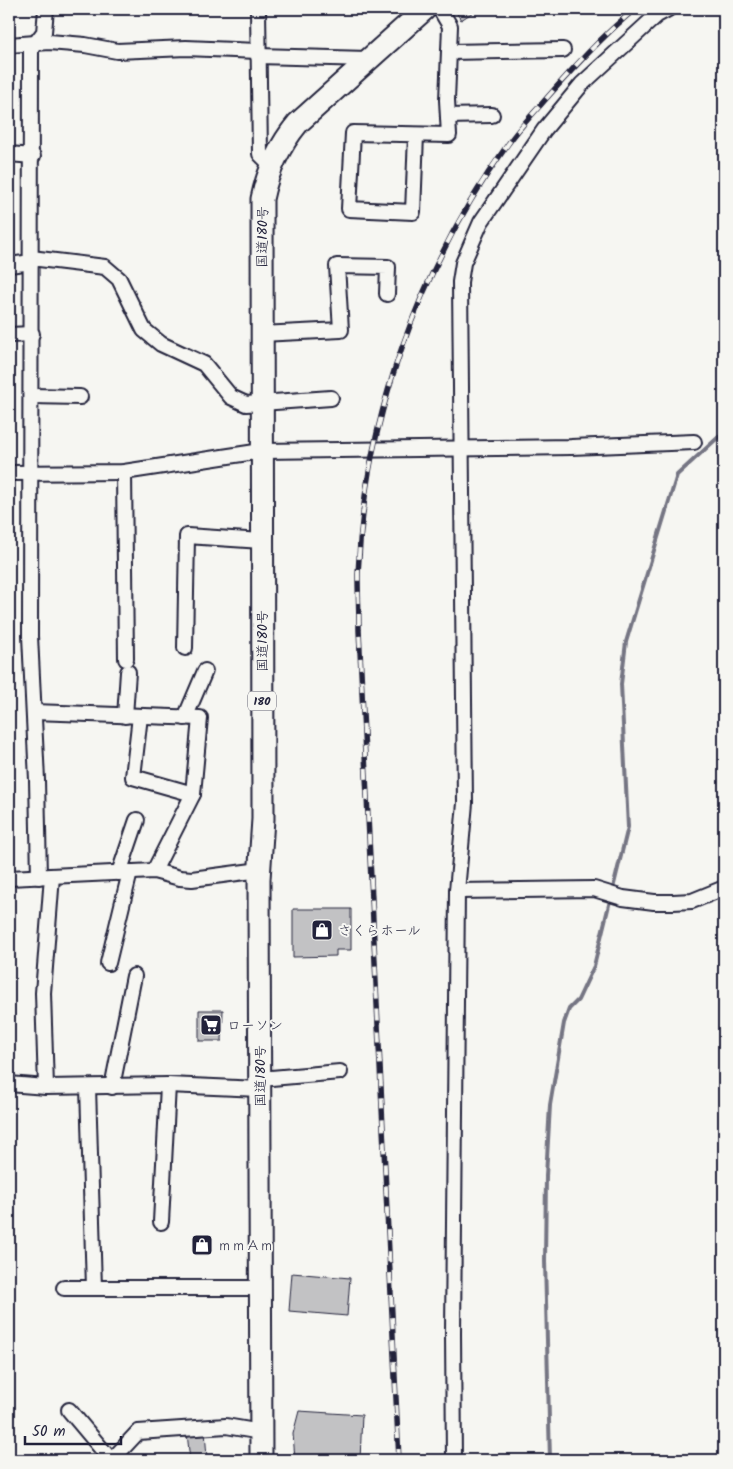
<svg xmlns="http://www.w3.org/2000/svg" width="733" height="1469" font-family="Kalam,'Klee One',sans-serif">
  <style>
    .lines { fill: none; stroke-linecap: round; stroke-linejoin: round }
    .stream { stroke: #757583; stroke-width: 4 }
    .building { fill: #c2c2c4; stroke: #22223b }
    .minor-casing { stroke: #22223b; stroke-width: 18 }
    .highway-casing { stroke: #22223b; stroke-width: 25 }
    .minor { stroke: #f6f6f2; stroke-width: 14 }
    .highway { stroke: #f6f6f2; stroke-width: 21 }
    .rail-casing { stroke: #22223b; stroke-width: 5.5 }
    .rail { stroke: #f6f6f2; stroke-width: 4; stroke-dasharray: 11; stroke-linecap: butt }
    .labels { text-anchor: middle; stroke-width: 4; stroke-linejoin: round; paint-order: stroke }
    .shield { fill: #f6f6f2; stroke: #626272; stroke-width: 1 }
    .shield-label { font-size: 12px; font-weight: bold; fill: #22223b }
    .street-label { font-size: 14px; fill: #22223b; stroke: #f6f6f2 }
    .poi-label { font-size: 14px; fill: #22223b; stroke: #f6f6f2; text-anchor: start }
  </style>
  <rect width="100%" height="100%" fill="#f6f6f2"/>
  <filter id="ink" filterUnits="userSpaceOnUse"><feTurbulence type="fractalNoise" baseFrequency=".02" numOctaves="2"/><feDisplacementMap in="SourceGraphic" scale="10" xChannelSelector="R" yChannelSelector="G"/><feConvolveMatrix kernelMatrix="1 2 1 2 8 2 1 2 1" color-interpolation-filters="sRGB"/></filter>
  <g filter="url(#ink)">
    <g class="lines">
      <!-- stream -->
      <polyline class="stream" points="550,1460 545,1261 546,1176 550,1105 564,1023 569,1009 578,1000 594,966 628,827 621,684 626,642 677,475 724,432"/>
    </g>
    <!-- building -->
    <g class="building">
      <polygon points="454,9 478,9 461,20"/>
      <polygon points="293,909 351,909 351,950 336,950 336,956 293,957"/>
      <polygon points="199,1010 223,1010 222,1041 199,1041"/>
      <polygon points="292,1273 350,1278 347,1316 289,1311"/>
      <polygon points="299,1411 362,1415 360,1460 295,1459 293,1434"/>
      <polygon points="205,1431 207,1458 190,1460 187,1433"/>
    </g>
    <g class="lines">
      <!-- minor casing -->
      <g class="minor-casing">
        <g id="minor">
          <polyline points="258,9 260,154 271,165"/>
          <polyline points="9,45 49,42 85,45 117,51 186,48 258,51"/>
          <polyline points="449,52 563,50"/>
          <polyline points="258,56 368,59"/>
          <polyline points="448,116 492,115"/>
          <polyline points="416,135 413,212 349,209 353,133 449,135 447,100 450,26 440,9"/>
          <polyline points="9,154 33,156"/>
          <polyline points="31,258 105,267 119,279 144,330 161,344 204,364 231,397 246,404 331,398"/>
          <polyline points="9,265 32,262"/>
          <polyline points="261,334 341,330 337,266 388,267 387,294"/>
          <polyline points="9,335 32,334"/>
          <polyline points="31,396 80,397"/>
          <polyline points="124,472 126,659"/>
          <polyline points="9,473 124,472 262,451 571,447 694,442"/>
          <polyline points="185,648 187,536 262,541"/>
          <polyline points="34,712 200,718 193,794 154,871"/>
          <polyline points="125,716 128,672"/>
          <polyline points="140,716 133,777 193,794"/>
          <polyline points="185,718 205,671"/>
          <polyline points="119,873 137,820"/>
          <polyline points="39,877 37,780 30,636 31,49 44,32 46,9"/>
          <polyline points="9,878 154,871 180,878 192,879 260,870"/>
          <polyline points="457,891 594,889 623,898 654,902 673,902 692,901 724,888"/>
          <polyline points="108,963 130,872"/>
          <polyline points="260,1079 340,1072"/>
          <polyline points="9,1084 46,1087 168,1085 260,1089"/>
          <polyline points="46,1087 43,993 52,876"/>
          <polyline points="88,1087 94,1288"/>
          <polyline points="112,1087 134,976"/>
          <polyline points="161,1222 168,1085"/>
          <polyline points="64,1288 260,1288"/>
          <polyline points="69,1410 111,1460"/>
          <polyline points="112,1460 138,1432 226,1426 261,1432"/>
          <polyline points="454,1460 453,1334 457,891 465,803 460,282 463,263 481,222 544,130 582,84 657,15 668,9"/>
        </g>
      </g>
      <!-- highway casing -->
      <g class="highway-casing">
        <path id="highway" d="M261,1460L259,879L263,819L262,199C268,170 279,146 298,123L425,9"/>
      </g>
      <!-- minor -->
      <use href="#minor" class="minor"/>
      <!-- highway -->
      <use href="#highway" class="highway"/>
      <!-- rail casing -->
      <g class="rail-casing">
        <path id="rail" d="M399,1460L359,630C359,611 358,592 358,574C364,420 419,268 508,144C519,128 533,114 545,100C573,68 602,36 635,9"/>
      </g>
      <!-- rail -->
      <use href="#rail" class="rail"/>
    </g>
  </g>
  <!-- icons -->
  <defs>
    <g id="shop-square" transform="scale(1.125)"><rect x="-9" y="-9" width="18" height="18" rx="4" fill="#22223b" stroke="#f6f6f2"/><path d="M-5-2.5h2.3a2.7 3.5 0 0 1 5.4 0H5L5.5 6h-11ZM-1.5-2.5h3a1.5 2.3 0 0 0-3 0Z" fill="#fff"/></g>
    <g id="supermarket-square" transform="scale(1.125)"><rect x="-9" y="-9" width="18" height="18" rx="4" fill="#22223b" stroke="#f6f6f2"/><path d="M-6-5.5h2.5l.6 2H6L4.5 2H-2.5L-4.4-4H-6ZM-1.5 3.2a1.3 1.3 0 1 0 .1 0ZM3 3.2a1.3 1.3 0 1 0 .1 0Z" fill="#fff"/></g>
  </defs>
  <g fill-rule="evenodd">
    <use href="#shop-square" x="322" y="930"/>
    <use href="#supermarket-square" x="211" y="1025"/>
    <use href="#shop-square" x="202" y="1245"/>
  </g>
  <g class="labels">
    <!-- shield labels -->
    <rect class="shield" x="248" y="691.5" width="28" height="19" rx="4"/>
    <g class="shield-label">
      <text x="262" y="705">180</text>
    </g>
    <!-- street labels -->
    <g class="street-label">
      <text transform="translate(262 237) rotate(-89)" y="5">国道180号</text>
      <text transform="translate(262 641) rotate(-90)" y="5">国道180号</text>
      <text transform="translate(260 1076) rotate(-90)" y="5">国道180号</text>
    </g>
    <!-- poi labels -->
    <g class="poi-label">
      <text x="338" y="935">さくらホール</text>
      <text x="227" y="1030">ローソン</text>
      <text x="218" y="1250">ｍｍＡｍ</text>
    </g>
  </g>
  <!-- margin -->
  <rect width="733" height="1469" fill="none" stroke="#f6f6f2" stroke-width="30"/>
  <rect x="15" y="15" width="703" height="1439" fill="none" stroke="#22223b" stroke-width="2" filter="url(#ink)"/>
  <!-- scale -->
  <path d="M25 1436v8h96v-8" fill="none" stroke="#22223b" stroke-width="2.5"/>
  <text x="32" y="1436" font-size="15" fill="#22223b" stroke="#f6f6f2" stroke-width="4" paint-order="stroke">50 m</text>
</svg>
